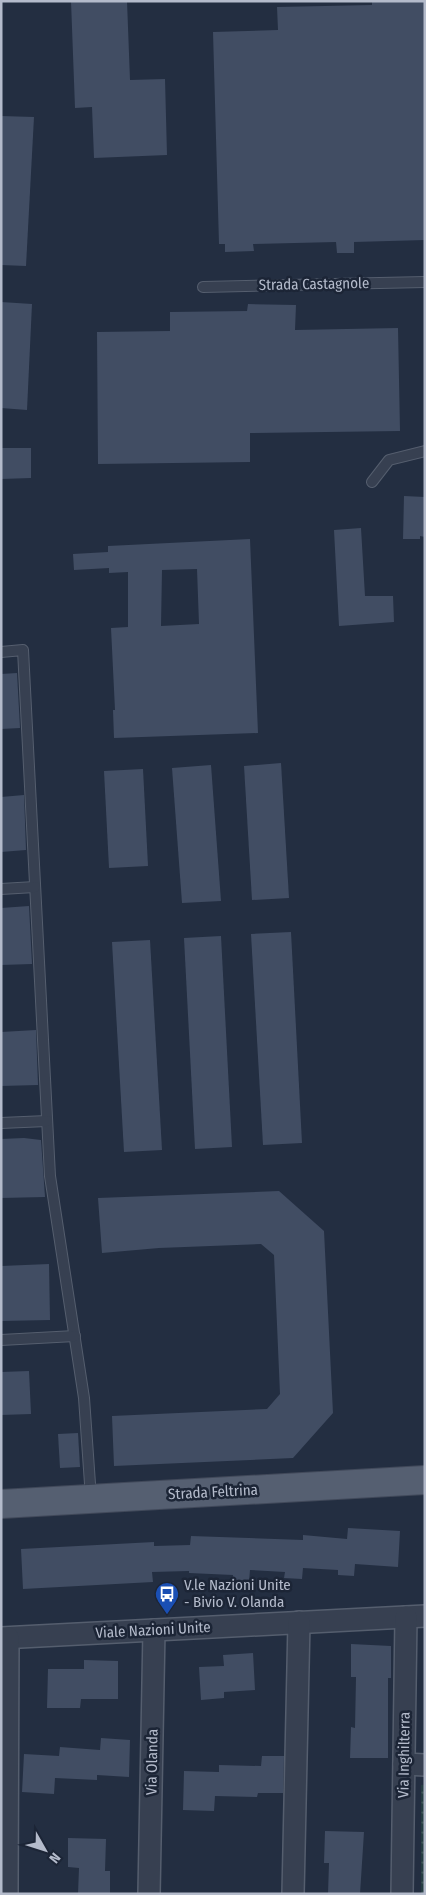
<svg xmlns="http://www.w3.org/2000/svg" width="426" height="1895" font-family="'Fira Sans Condensed',sans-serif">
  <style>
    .park { fill: url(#park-dots) }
    .building { fill: #414d63; fill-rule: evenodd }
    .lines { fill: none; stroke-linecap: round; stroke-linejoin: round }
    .lane-casing { stroke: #555e6e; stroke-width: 12 }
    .street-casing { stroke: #555e6e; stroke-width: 24 }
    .primary-casing { stroke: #41495a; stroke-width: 30 }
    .lane { stroke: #374051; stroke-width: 10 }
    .street { stroke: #374051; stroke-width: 21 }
    .primary { stroke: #555f71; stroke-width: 28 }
    .labels { text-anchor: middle; stroke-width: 5; stroke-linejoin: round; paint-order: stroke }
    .street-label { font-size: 15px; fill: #b4bbcb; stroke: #1c2536 }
    .poi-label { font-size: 15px; fill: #b4bbcb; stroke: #1c2536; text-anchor: start }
  </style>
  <defs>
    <pattern id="park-dots" width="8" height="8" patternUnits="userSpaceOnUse" patternTransform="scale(1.25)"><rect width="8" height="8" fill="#253d42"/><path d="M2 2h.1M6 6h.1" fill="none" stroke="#42575c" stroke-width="1.8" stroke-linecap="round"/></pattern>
  </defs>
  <rect width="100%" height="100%" fill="#232e41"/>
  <!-- park -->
  <rect class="park" x="421" y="1785" width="4" height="109"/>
  <!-- building -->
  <g class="building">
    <polygon points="71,1 127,1 130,80 165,79 167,155 94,158 92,107 75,108"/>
    <polygon points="372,1 424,1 425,240 354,242 354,253 337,253 336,242 253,244 254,251 225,252 225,244 219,244 213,32 278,30 277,7 372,5"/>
    <polygon points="1,116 34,117 26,266 1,265"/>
    <polygon points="1,302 32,304 27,410 1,408"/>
    <polygon points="248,304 296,305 295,330 398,328 400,431 250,433 250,462 98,464 97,332 170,331 170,312 247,311"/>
    <polygon points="1,448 31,448 31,478 1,479"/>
    <polygon points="404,496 425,497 425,537 420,536 420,539 403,539"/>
    <polygon points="361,528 365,596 393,596 394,622 339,626 334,530"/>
    <path d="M250,539L258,733L114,738L113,710H115L111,628L128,627V572L109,573V568L74,570L73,554L108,552V546ZM197,569L199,624L161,626L162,570Z"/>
    <polygon points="17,673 20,728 1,729 1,674"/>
    <polygon points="281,763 289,898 252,900 244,766"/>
    <polygon points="211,765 221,901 182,903 172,768"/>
    <polygon points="143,769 148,866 109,868 104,771"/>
    <polygon points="24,795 26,850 1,852 1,797"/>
    <polygon points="29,906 32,964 1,965 1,908"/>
    <polygon points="291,932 302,1143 263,1145 251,934"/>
    <polygon points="221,936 232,1147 195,1149 184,938"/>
    <polygon points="150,940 162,1150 124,1152 112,942"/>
    <polygon points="36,1030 38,1085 1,1086 1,1032"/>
    <polygon points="24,1138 41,1140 45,1197 1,1198 1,1139"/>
    <polygon points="279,1191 324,1231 333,1413 293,1458 114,1466 112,1416 267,1409 280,1394 274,1255 261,1244 159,1248 102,1253 98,1198"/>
    <polygon points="49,1264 50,1320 1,1321 1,1266"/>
    <polygon points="29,1371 31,1414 1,1415 1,1372"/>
    <polygon points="78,1433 80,1467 60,1468 58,1434"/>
    <polygon points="348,1528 400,1531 398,1567 355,1564 354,1576 338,1575 338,1570 303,1568 302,1579 284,1578 285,1572 250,1570 249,1582 232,1581 233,1575 189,1573 189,1571 152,1572 153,1582 23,1589 21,1549 154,1542 154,1546 190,1545 191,1536 303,1540 303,1535 347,1539"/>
    <polygon points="351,1644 391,1646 391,1678 388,1678 388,1758 350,1758 351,1727 355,1728 356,1677 351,1677"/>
    <polygon points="253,1653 255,1690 224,1692 224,1698 201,1700 199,1667 224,1666 223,1655"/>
    <polygon points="84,1660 118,1661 118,1699 81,1699 80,1708 47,1708 48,1669 84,1669"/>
    <polygon points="101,1738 130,1740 129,1777 97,1775 97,1780 55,1778 54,1794 22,1792 24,1754 59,1756 60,1747 100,1750"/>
    <polygon points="262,1756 284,1756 283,1793 258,1793 257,1797 215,1796 214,1811 183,1810 184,1771 219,1772 219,1765 261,1766"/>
    <polygon points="325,1831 364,1832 360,1894 328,1894 329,1863 324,1863"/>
    <polygon points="68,1838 106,1839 105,1871 110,1871 110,1894 78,1894 79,1868 68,1867"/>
  </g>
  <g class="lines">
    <!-- lane casing -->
    <g class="lane-casing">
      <g id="lane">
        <polyline points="203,287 425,282"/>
        <polyline points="372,482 389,460 425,451"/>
        <polyline points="1,652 23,650 50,1176 84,1398 91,1498"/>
        <polyline points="1,889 35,887"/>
        <polyline points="1,1123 47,1121"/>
        <polyline points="1,1340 75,1336"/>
      </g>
    </g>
    <!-- street casing -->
    <g class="street-casing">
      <g id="street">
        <polyline points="1,1638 425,1616"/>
        <polyline points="404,1764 425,1765"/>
        <polyline points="7,1894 8,1638"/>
        <polyline points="149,1894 154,1630"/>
        <polyline points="293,1894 299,1622"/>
        <polyline points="402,1894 406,1617"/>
      </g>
    </g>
    <!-- primary casing -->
    <g class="primary-casing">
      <polyline id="primary" points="1,1504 425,1480"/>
    </g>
    <!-- lane -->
    <use href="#lane" class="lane"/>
    <!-- street -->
    <use href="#street" class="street"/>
    <!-- primary -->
    <use href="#primary" class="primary"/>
  </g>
  <!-- icons -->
  <defs>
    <g id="bus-pin" transform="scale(1.25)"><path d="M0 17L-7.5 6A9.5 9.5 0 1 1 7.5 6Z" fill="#1a4fb4" stroke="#1c2536"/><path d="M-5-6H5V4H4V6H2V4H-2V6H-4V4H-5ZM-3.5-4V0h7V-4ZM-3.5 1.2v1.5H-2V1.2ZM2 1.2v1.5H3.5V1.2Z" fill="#fff"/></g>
  </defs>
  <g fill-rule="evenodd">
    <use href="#bus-pin" x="167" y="1594"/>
  </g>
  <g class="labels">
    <!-- street labels -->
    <g class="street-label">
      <text transform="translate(314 284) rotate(-1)" y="5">Strada Castagnole</text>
      <text transform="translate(213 1492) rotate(-3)" y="5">Strada Feltrina</text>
      <text transform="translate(153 1630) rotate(-3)" y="5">Viale Nazioni Unite</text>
      <text transform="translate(404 1755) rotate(-89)" y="5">Via Inghilterra</text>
      <text transform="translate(152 1762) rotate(-89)" y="5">Via Olanda</text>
    </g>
    <!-- poi labels -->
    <g class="poi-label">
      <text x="184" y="1590">V.le Nazioni Unite<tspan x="184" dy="17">- Bivio V. Olanda</tspan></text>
    </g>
  </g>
  <!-- border -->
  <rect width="426" height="1895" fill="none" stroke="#b4bbcb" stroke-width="5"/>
  <!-- north arrow -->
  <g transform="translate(45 1850) rotate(129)" stroke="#1c2536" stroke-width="4" paint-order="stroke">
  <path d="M0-4L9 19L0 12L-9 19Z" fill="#b4bbcb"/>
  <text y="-8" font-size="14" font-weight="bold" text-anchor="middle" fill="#b4bbcb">N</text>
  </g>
</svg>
